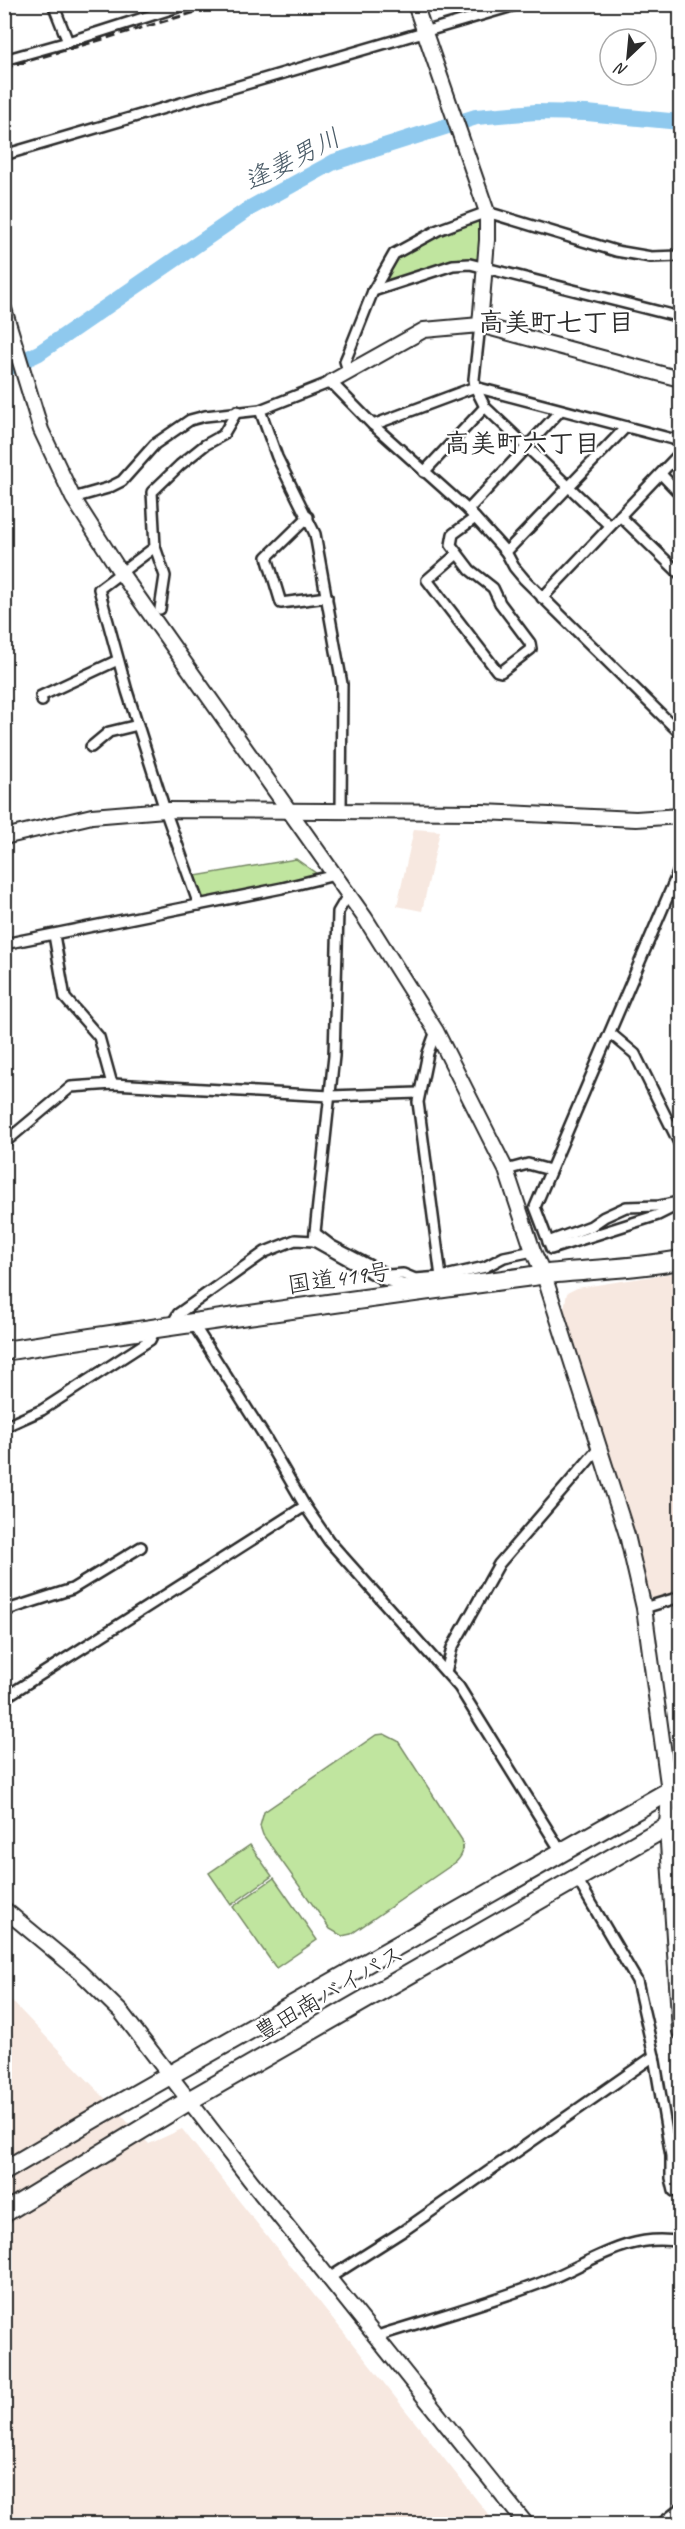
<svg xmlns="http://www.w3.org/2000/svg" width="685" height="2529" font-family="Caveat,'Klee One',sans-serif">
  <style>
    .built { fill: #f7e8e0 }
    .green { fill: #c0e59f; stroke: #768865; stroke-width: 1.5 }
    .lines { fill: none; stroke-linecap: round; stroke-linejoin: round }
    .river { stroke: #8fc9ee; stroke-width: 16 }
    .street-casing { stroke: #2b2b2b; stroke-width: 14 }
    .secondary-casing { stroke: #2b2b2b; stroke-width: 18 }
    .highway-casing { stroke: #2b2b2b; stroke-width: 22 }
    .street { stroke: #fff; stroke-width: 9 }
    .secondary { stroke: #fff; stroke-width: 14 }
    .highway { stroke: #fff; stroke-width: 18 }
    .rail { stroke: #2b2b2b; stroke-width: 3; stroke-dasharray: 9 4.5; stroke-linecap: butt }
    .labels { text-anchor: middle; stroke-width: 4.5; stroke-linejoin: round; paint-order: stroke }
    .street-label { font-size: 24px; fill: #2b2b2b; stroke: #fff }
    .water-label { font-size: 26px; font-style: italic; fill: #495a66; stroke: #fff }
    .neighbourhood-label { font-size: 26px; font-weight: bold; fill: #2b2b2b; stroke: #fff }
  </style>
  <rect width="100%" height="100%" fill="#fff"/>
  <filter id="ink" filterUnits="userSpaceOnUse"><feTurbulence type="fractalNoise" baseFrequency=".0167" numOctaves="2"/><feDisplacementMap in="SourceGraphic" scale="12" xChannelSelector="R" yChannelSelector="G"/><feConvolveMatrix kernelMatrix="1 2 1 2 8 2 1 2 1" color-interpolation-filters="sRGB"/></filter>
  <g filter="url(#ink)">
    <!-- built -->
    <g class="built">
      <polygon points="414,829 440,831 422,911 397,906"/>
      <polygon points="680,1272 680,1591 652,1600 564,1309 567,1293 577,1288"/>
      <polygon points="4,1993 149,2144 182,2129 496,2524 5,2524"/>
    </g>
    <!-- green -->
    <g class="green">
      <polygon points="478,218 480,224 479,257 473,261 383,285 381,281 396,255 439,231"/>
      <polygon points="296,859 317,874 206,900 204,899 195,876"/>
      <path d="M384,1734L398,1741L462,1840C464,1850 463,1855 456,1862L351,1934L342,1936L330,1929L263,1835L260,1826L264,1812L376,1735Z"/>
      <polygon points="250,1845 272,1876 231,1905 209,1873"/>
      <polygon points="274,1878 317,1940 276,1968 233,1907"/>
    </g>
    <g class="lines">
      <!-- river -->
      <polyline class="river" points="4,370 39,353 250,208 334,162 476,117 536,112 587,113 680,122"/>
      <!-- street casing -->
      <g class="street-casing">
        <g id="street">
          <polyline points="53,4 68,42"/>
          <polyline points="4,60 68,42 187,4"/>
          <polyline points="4,155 519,4"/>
          <polyline points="373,291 453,265 470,264 680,317"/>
          <polyline points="480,325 474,379 475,387 485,407 610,526"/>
          <polyline points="348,371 345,361 348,354 373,291 394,254 438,230 487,212 616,251 651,257 680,256"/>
          <polyline points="260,410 277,457 315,534 342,684 341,810"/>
          <polyline points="373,425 475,387 680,441"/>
          <polyline points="424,472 485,407"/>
          <polyline points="661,474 680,494"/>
          <polyline points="73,498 108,488 122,481 155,444 190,420 205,416 260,410 331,382 373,425 468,510 506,552 514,567 524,579 680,733"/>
          <polyline points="468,510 560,411"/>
          <polyline points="620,516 680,574"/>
          <polyline points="308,517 267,557 281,603 327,597"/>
          <polyline points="155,547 165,576 160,609"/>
          <polyline points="506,552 626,427"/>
          <polyline points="457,554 427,580 497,671 501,672 531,649 530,643 500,603 493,588 470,570 451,545 453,534 475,518"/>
          <polyline points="542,598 680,453"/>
          <polyline points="42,701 41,696 118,660"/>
          <polyline points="91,747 109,732 138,725"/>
          <polyline points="680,868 535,1207 551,1249 658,1215 680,1204"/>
          <polyline points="199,905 165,810 127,691 99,589 155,547 152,492 180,465 205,445 223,435 237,411"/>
          <polyline points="54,935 65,998 99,1037 112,1084"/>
          <polyline points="4,944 282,888 335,875"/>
          <polyline points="436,1031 428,1053 418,1102 441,1277 445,1289"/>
          <polyline points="610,1033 635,1054 680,1145"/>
          <polyline points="4,1143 71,1087 113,1084 330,1096 418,1093"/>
          <polyline points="506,1170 528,1164 550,1170"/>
          <polyline points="315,1233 332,1246 388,1275 403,1274 415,1279 441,1277 485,1267 504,1257 533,1251"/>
          <polyline points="314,1241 334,1056 338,912 348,895"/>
          <polyline points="548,1242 591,1226 604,1217 626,1207 659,1206 678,1202"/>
          <polyline points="192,1322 265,1437 305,1506"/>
          <polyline points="172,1324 178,1314 265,1252 295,1240 314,1241 384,1280 416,1287"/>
          <polyline points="4,1427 42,1410 150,1340 156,1328"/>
          <polyline points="644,1608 680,1597"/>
          <polyline points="4,1611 72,1589 141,1547"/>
          <polyline points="446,1672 452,1648 499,1564 599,1448"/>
          <polyline points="4,1698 305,1506 329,1541 459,1687 562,1853"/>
          <polyline points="576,1877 637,1981 654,2056 671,2156 671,2178 674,2191 680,2193"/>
          <polyline points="329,2278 403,2231 654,2056"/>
          <path d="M377,2336C430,2319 485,2304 538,2284C586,2266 628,2231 680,2242"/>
          <polyline points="661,2524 680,2509"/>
        </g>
      </g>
      <!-- secondary casing -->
      <g class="secondary-casing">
        <g id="secondary">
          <polyline points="415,4 487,212 487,240 480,325"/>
          <polyline points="4,309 41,430 73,498 121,573 365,918 436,1031 506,1170 533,1251 544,1275 627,1535 644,1608 669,1791 667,1827 680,2032"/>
          <polyline points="331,382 424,330 480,325 680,379"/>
          <polyline points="4,837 92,816 165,810 482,812 636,819 680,816"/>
          <polyline points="4,1909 80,1972 121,2012 251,2181 526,2524"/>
        </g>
      </g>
      <!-- highway casing -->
      <g class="highway-casing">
        <g id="highway">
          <path d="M4,1351C183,1323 362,1299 540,1275C587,1269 634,1269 680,1260"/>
          <polyline points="4,2171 96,2117 680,1785"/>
          <polyline points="4,2213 190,2100 680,1819"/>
        </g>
      </g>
      <!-- street -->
      <use href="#street" class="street"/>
      <!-- secondary -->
      <use href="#secondary" class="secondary"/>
      <!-- highway -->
      <use href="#highway" class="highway"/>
      <!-- rail -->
      <polyline class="rail" points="4,68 223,4"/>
    </g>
  </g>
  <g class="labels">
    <!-- street labels -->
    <g class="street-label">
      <text transform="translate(339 1278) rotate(-8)" y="8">国道419号</text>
      <text transform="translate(329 1993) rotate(-30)" y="8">豊田南バイパス</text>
    </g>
    <!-- water labels -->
    <g class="water-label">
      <text transform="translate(292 159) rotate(-27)" y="9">逢妻男川</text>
    </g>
    <!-- neighbourhood labels -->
    <g class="neighbourhood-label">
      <text x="556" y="331">高美町七丁目</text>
      <text x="522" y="452">高美町六丁目</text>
    </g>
  </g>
  <!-- margin -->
  <rect width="685" height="2529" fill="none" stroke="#fff" stroke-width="24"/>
  <rect x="12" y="12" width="661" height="2505" fill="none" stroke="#2b2b2b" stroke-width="2" filter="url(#ink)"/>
  <!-- north arrow -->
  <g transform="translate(628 57) rotate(206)"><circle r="28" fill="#ffffff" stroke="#aaaaaa" stroke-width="1.5"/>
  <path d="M0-4.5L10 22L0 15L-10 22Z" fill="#2b2b2b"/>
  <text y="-9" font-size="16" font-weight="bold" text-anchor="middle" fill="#2b2b2b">N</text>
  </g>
</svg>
